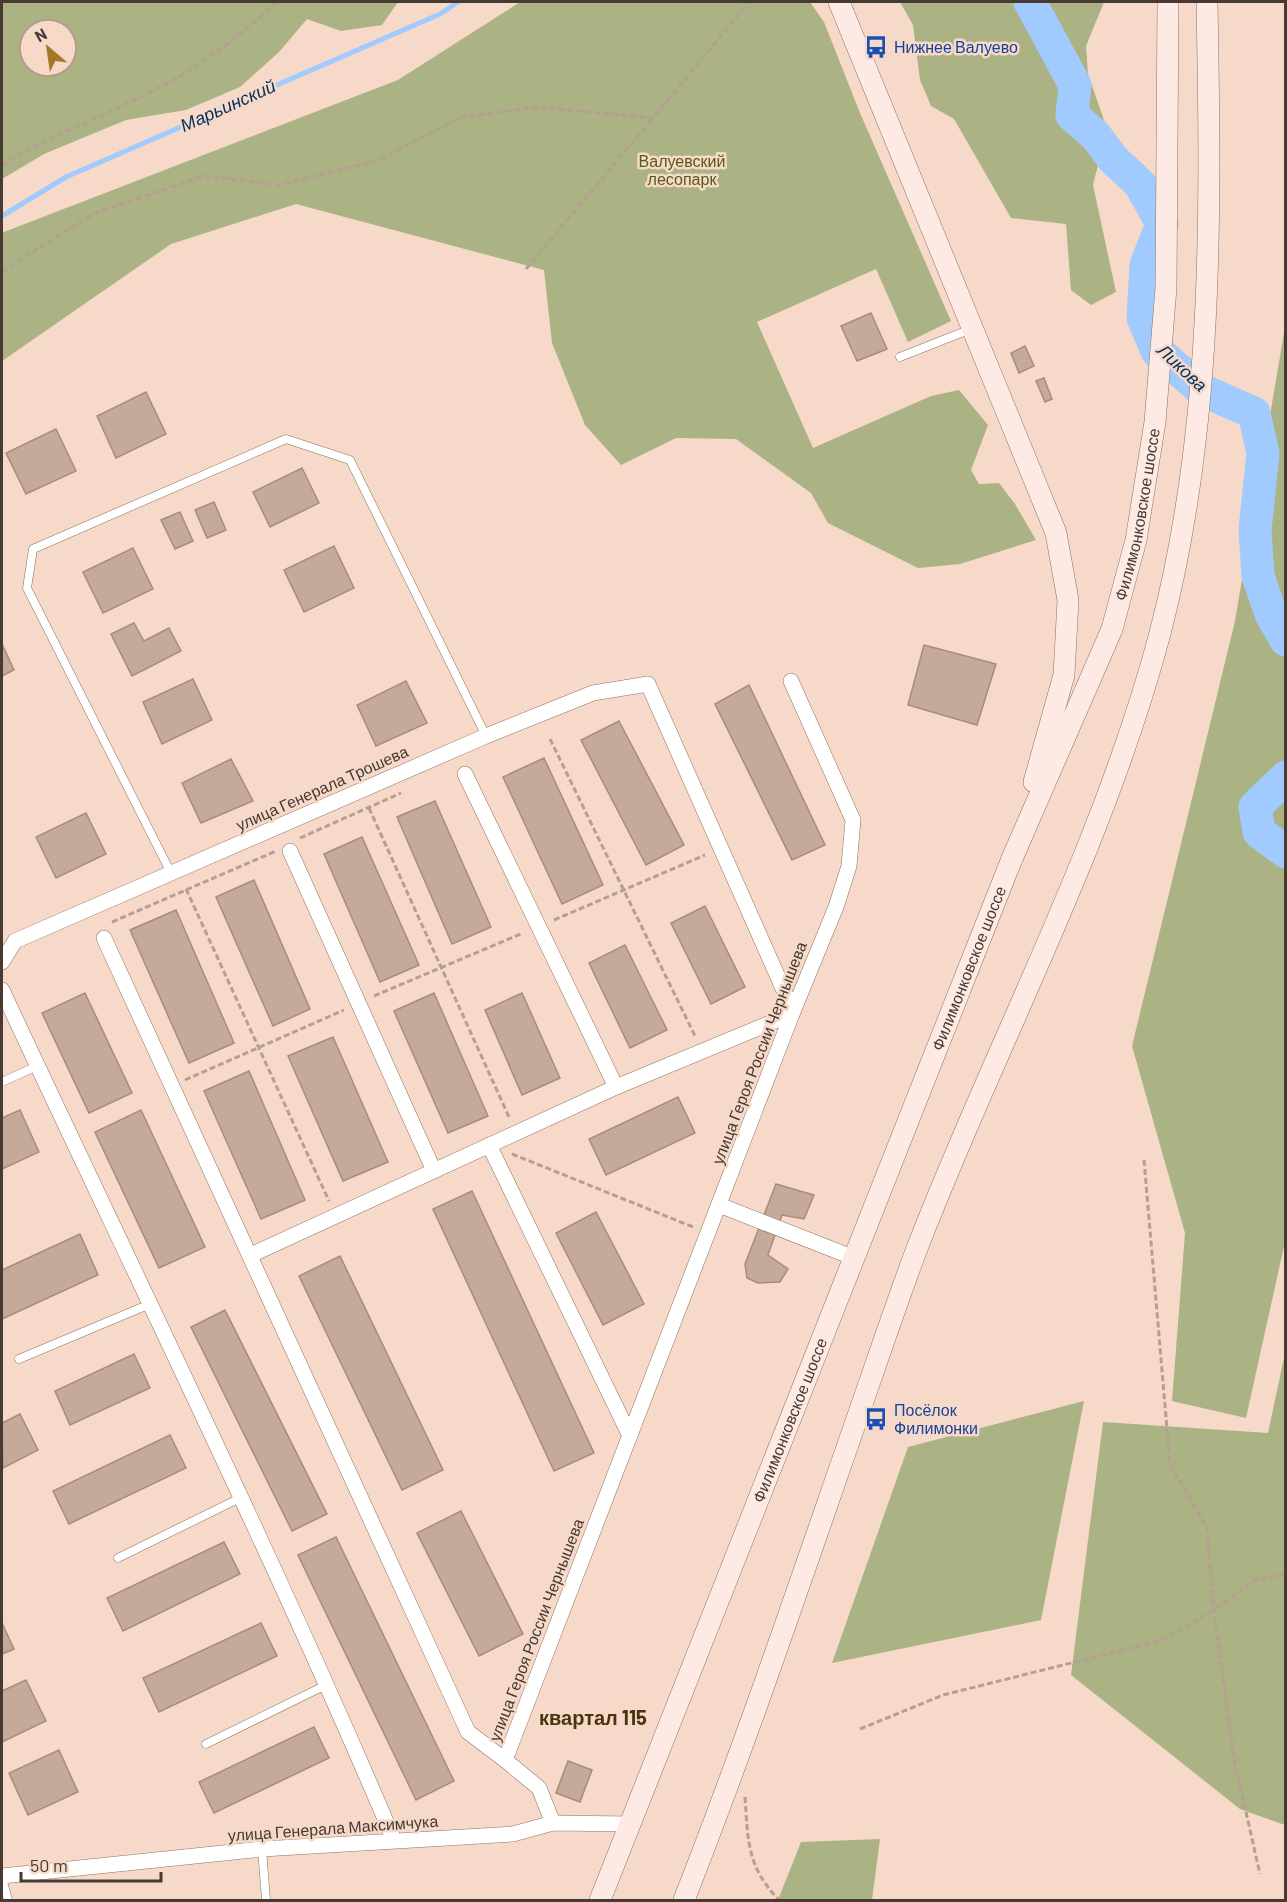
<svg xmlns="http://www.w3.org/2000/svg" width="1287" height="1902" font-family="Barlow,sans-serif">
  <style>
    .green { fill: #abb283; fill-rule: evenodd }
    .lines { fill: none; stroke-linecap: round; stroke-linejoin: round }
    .stream { stroke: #a1cbfe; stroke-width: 5 }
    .river { stroke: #a1cbfe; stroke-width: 33 }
    .building { fill: #c5a999; stroke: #a78c7d; stroke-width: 1.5 }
    .lane-casing { stroke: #8c7363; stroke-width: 9 }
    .street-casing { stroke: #8c7363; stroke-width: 16 }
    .secondary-casing { stroke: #8c7363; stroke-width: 22 }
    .path { stroke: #b69f92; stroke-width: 3; stroke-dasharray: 6 3; stroke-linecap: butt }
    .lane { stroke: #fff; stroke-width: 8 }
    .street { stroke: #fff; stroke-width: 15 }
    .secondary { stroke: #fdeae4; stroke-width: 21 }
    .labels { text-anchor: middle; stroke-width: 5; stroke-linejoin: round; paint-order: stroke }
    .transit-label { font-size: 16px; fill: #164399; stroke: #f6d9c8; text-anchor: start }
    .park-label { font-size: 16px; fill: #555c15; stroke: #f6d9c8 }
    .street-label { font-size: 16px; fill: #463a33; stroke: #f6d9c8 }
    .water-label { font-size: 18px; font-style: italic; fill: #03305d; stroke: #f6d9c8 }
    .quarter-label { font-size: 20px; font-weight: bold; fill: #4a340f; stroke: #f6d9c8 }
  </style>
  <rect width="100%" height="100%" fill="#f6d9c8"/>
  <!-- green -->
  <g class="green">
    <path d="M2,2H398L382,25L341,31L307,19L279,52L240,87L186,110L126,120L44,154L2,179ZM30,30H66V66H30Z"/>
    <polygon points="520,2 810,2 824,22 860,113 951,321 908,342 876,269 757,322 813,448 931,396 959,390 988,425 971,470 979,484 999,483 1015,504 1036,540 960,564 918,568 828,523 811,493 736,439 676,438 621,465 585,425 552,343 544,270 296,204 171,244 2,361 2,234 4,232 398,80"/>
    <polygon points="900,2 1104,2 1086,46 1088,74 1107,129 1093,185 1116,292 1091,305 1071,290 1066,224 1011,218 954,119 931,106 920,80 913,25"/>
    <polygon points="1285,327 1286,1237 1246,1418 1172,1401 1185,1233 1132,1046 1235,621"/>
    <polygon points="1285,1353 1285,1825 1240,1809 1071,1675 1103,1422 1268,1433"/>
    <polygon points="1084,1401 1041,1620 832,1663 908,1447"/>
    <polygon points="880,1839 872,1900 778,1900 801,1842"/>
  </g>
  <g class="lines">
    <!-- stream -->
    <polyline class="stream" points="2,216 66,177 440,14 458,2"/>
    <!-- river -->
    <g class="river">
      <polyline points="1030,2 1075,85 1072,115 1096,136 1113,159 1140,184 1162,224 1146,265 1143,318 1157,351 1202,390 1254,413 1263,453 1255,530 1258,576 1271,614 1286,640"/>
      <polyline points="1286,777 1255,807 1259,832 1286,852"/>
    </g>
  </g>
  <!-- building -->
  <g class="building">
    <polygon points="871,313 887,349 857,361 841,326"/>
    <polygon points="1025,346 1034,366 1019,373 1011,353"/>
    <polygon points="1044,378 1052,399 1045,402 1036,381"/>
    <polygon points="146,392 166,434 116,458 97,416"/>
    <polygon points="56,429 76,471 26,494 6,453"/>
    <polygon points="302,468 319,503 270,527 253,492"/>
    <polygon points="214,502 226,530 207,538 195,510"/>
    <polygon points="180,512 193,541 175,549 161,520"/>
    <polygon points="334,546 354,588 304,612 284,570"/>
    <polygon points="133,548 153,589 103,613 83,572"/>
    <polygon points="134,623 144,641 169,628 181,651 132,676 111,634"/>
    <polygon points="2,644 14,670 2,676"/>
    <polygon points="924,645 996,664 977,725 908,705"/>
    <polygon points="193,679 212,720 162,744 143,702"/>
    <polygon points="406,681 427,723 376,746 357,705"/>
    <polygon points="749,685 825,845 792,860 715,704"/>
    <polygon points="619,721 684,845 646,865 581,740"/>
    <polygon points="544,758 603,885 562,904 503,777"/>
    <polygon points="231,759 253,801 201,823 182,783"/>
    <polygon points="435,801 491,927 452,944 397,817"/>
    <polygon points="86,813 106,854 56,878 36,837"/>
    <polygon points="362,837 419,965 380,982 324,854"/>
    <polygon points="254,880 310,1009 273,1026 216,897"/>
    <polygon points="705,906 745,987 711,1004 671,923"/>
    <polygon points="176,910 234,1043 189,1063 130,930"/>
    <polygon points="625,945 667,1030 630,1048 589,963"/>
    <polygon points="85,993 132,1093 89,1113 42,1013"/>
    <polygon points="434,993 488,1116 448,1133 394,1011"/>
    <polygon points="522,993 560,1078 522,1095 485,1010"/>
    <polygon points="333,1037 388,1162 343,1181 288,1056"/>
    <polygon points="249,1071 305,1200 261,1219 204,1091"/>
    <polygon points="678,1097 695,1133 606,1175 589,1139"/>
    <polygon points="20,1110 39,1152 2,1169 2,1118"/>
    <polygon points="141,1110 205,1247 159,1268 95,1132"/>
    <polygon points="776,1184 814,1195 804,1219 782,1215 768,1255 788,1269 780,1282 758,1283 747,1278 745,1264"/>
    <polygon points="472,1191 594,1453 554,1471 433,1209"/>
    <polygon points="596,1212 644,1304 603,1325 556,1233"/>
    <polygon points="80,1234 98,1275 2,1319 2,1270"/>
    <polygon points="340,1256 443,1470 402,1490 299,1276"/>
    <polygon points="225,1310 327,1514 292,1531 191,1327"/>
    <polygon points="134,1354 150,1388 70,1425 55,1391"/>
    <polygon points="20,1414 38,1450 3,1468 2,1423"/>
    <polygon points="170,1435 186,1468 69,1524 53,1491"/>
    <polygon points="461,1511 523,1634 479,1656 417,1533"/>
    <polygon points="336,1537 454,1781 416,1800 298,1555"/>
    <polygon points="224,1542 240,1574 123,1631 107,1598"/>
    <polygon points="2,1623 14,1649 2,1654"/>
    <polygon points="261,1623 277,1656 159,1712 143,1678"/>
    <polygon points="26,1680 46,1721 2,1742 2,1691"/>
    <polygon points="314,1727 329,1758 214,1813 199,1782"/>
    <polygon points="59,1750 78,1792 28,1815 9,1773"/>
    <polygon points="568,1761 592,1770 580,1802 556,1793"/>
  </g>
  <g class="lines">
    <!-- lane casing -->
    <g class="lane-casing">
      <g id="lane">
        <polyline points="900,357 971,329"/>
        <polyline points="171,873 27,588 33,549 286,439 350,460 486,736"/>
        <polyline points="2,1082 37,1066"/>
        <polyline points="19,1359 150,1304"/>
        <polyline points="118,1558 242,1497"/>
        <polyline points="206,1744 328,1684"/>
        <polyline points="262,1849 266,1900"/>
        <polyline points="2,1878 8,1900"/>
      </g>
    </g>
    <!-- street casing -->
    <g class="street-casing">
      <g id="street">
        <polyline points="465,774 616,1087"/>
        <polyline points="290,851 434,1171"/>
        <polyline points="104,938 468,1732 505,1760"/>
        <polyline points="2,962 15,941 486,736 593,693 648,684 793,1011"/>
        <path d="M2,990C134,1273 272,1553 394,1840"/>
        <polyline points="489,1145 630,1436"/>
        <polyline points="719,1205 852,1257"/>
        <polyline points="251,1255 616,1087 792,1014"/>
        <polyline points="553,1823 539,1788 505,1760 792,1014 836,907 849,866 853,820 791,681"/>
        <polyline points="2,1876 262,1849 513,1834 553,1823 630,1824"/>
      </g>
    </g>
    <!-- secondary casing -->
    <g class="secondary-casing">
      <g id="secondary">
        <polyline points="839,2 1056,533 1068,600 1064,675 1034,782"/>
        <path id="s1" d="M600,1900L1011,861L1112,629L1136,540L1155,422L1166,288L1168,2"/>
        <path d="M684,1900C745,1745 798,1588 853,1430C874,1370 894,1310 916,1251C995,1046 1102,850 1159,637C1214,430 1211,214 1207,2"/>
      </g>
    </g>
    <!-- path -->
    <g class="path">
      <path d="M2,165C57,132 119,111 175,79C213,57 246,30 278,2"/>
      <polyline points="526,269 653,118"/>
      <polyline points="2,271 97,212 205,176 278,185 379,160 459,118 537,107 653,118 749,2"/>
      <polyline points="550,739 695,1036"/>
      <polyline points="369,808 509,1117"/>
      <polyline points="300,838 401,793"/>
      <polyline points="186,889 329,1201"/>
      <polyline points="554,920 705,855"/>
      <polyline points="112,922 276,851"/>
      <polyline points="374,996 523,933"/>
      <polyline points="185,1080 344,1010"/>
      <polyline points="512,1154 693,1227"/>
      <polyline points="1144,1160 1170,1464 1207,1528 1214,1610 1234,1759 1260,1874"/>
      <polyline points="860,1729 943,1695 1163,1640 1214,1610 1255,1580 1286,1574"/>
      <path d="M745,1797C748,1841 747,1867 779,1900"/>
    </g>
    <!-- lane -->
    <use href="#lane" class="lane"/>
    <!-- street -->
    <use href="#street" class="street"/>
    <!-- secondary -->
    <use href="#secondary" class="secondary"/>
  </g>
  <!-- icons -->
  <defs>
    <g id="bus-bare" transform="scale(1.8)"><path d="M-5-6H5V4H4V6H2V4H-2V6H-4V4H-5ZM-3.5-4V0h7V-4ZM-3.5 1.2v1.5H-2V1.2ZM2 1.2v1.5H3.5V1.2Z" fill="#1a4fb4" stroke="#f6d9c8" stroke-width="2.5" paint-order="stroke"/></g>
  </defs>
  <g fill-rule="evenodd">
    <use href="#bus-bare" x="876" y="47"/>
    <use href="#bus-bare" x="876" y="1419"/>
  </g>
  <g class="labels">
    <!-- transit labels -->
    <g class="transit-label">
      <text x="894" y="53">Нижнее Валуево</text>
      <text x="894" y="1416">Посёлок<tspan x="894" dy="18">Филимонки</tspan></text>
    </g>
    <!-- park labels -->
    <g class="park-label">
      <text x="682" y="167">Валуевский<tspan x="682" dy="18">лесопарк</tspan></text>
    </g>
    <!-- street labels -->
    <g class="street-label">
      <text dy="6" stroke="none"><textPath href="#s1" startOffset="1488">Филимонковское шоссе</textPath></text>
      <text transform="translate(322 788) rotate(-24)" y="6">улица Генерала Трошева</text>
      <text dy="6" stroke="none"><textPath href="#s1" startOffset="1002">Филимонковское шоссе</textPath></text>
      <text transform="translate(759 1053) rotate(-69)" y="6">улица Героя России Чернышева</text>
      <text dy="6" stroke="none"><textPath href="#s1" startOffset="516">Филимонковское шоссе</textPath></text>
      <text transform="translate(536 1630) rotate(-69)" y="6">улица Героя России Чернышева</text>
      <text transform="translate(333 1828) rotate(-4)" y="6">улица Генерала Максимчука</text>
    </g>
    <!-- water labels -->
    <g class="water-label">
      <text transform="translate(228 106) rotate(-24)" y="6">Марьинский</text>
      <text transform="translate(1182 368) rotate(43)" y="6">Ликова</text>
    </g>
    <!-- quarter labels -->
    <g class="quarter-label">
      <text x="593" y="1725">квартал 115</text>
    </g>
  </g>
  <!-- border -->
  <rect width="1287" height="1902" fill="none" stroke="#463a33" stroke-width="6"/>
  <!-- north arrow -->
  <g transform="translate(48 48) rotate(331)"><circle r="28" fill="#f6d9c8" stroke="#b0998c" stroke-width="1.5"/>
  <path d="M0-4.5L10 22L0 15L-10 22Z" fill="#a27728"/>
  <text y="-9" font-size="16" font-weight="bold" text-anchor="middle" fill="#463a33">N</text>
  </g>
  <!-- scale -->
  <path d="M21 1872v9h140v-9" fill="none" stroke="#463a33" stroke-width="3"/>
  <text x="30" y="1872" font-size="18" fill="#463a33" stroke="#f6d9c8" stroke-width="4.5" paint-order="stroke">50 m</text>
</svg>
